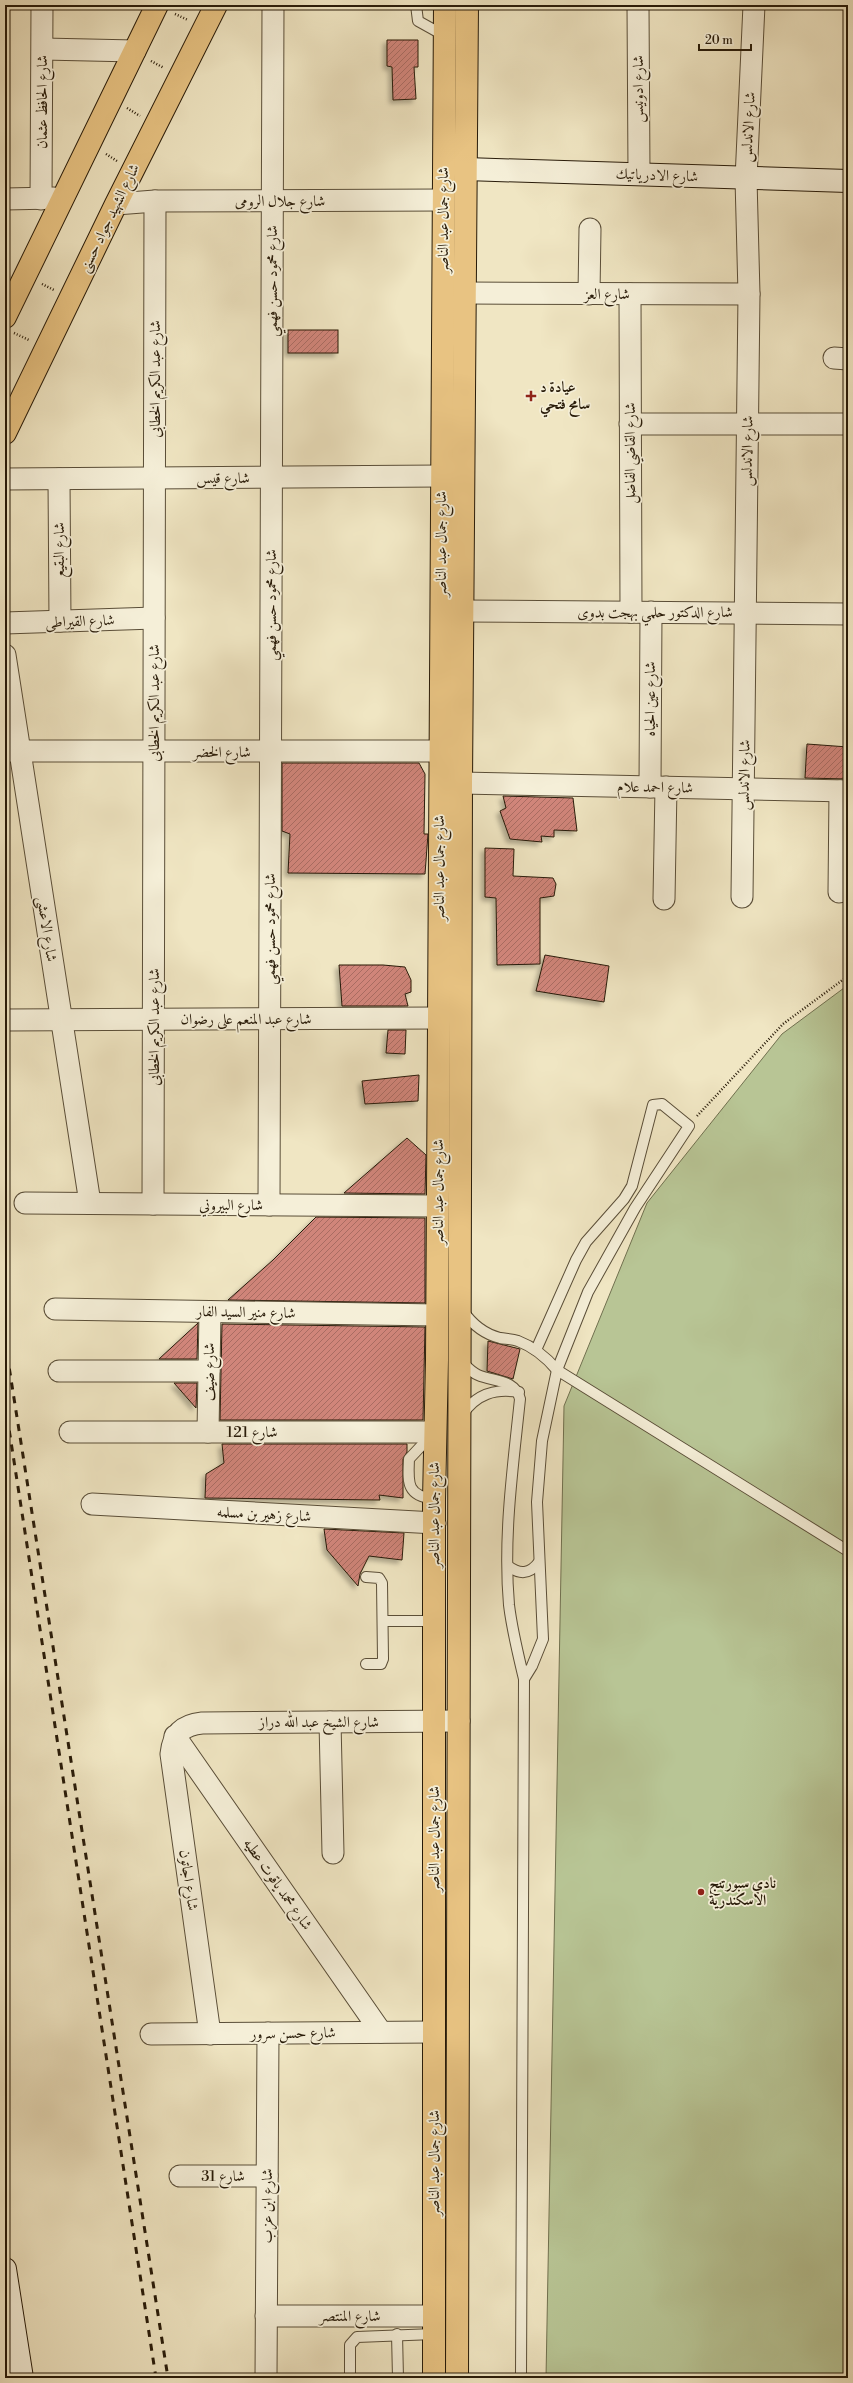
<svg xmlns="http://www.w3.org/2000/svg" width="853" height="2383" font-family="'Libre Bodoni',Amiri,serif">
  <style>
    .park { fill: #b8c595; stroke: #70704f }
    .building { fill: url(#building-hatch); stroke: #281b09; filter: url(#shadow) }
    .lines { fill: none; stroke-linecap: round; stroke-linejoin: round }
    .lane-casing { stroke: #5a4e38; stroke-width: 12 }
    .street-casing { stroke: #5a4e38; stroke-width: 23 }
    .secondary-casing { stroke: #281b09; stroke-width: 24 }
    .primary-casing { stroke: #281b09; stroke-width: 24 }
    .path { stroke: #281b09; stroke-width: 2.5; stroke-dasharray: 1 2; stroke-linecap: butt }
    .lane { stroke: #f5efd8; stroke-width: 10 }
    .street { stroke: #f5efd8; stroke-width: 21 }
    .secondary { stroke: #f5efd8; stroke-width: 22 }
    .primary { stroke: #e8c382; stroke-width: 22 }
    .rail { stroke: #281b09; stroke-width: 3; stroke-dasharray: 7 7; stroke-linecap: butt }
    .poi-dot { fill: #8f2418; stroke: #f5efd8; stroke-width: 1.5 }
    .labels { text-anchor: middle; stroke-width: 3.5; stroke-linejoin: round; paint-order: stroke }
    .street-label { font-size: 15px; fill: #281b09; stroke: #f5efd8 }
    .poi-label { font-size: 15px; font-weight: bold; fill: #281b09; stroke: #f5efd8; text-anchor: start }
  </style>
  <defs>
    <pattern id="building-hatch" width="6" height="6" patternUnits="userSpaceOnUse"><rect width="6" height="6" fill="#d0857a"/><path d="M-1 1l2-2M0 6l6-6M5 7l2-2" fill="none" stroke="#a96c62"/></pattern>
    <filter id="shadow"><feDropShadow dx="-3.5" dy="3.5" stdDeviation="2" flood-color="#0004"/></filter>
  </defs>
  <rect width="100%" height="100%" fill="#f0e6c3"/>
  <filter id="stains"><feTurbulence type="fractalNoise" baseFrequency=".005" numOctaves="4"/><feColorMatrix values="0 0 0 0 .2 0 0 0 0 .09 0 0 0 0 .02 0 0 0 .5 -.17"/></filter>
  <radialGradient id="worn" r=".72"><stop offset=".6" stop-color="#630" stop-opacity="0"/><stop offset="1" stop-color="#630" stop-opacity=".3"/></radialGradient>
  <!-- park -->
  <polygon class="park" points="848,985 848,2378 546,2378 564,1406 647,1203 782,1034"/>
  <!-- building -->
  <g class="building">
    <polygon points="387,40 418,40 418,67 414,67 416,99 393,100 392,67 387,66"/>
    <rect x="288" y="330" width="50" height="23"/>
    <polygon points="807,744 848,747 848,779 805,778"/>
    <polygon points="282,763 419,763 425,774 424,834 428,834 425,874 288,873 290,834 282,831"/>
    <polygon points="503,796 573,798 577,831 554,830 554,837 541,836 542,842 510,839 500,811 506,808"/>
    <polygon points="485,848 514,849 513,876 553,878 556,884 554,896 540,898 540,964 497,965 496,898 485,897"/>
    <polygon points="545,955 609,966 604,1002 536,991"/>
    <polygon points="339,965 383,965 405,967 411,980 411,992 405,994 408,1006 342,1006"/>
    <polygon points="388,1030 406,1030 405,1054 386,1053"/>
    <polygon points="419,1075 418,1101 365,1104 362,1081"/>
    <polygon points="407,1138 426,1155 425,1194 344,1193"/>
    <polygon points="316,1217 425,1218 425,1303 228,1300 273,1260"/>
    <polygon points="198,1323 197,1359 159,1359"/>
    <polygon points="222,1324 425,1327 423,1420 220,1420"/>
    <polygon points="488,1341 520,1349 513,1379 487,1371"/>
    <polygon points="174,1383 197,1383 196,1408"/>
    <polygon points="222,1444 407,1444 407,1452 403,1459 403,1498 379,1495 380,1500 205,1498 206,1474 224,1463"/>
    <polygon points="324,1529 404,1533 402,1560 369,1556 360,1574 358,1586 327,1550"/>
  </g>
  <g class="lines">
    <!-- lane casing -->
    <g class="lane-casing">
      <g id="lane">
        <polyline points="416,5 418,21 445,36"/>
        <path d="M463,1311C472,1324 484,1334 500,1338C506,1339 512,1339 518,1341C534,1347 546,1357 557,1370L848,1551"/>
        <path d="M461,1361C466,1366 471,1372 478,1375C494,1382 515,1379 520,1399C513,1467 503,1536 509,1605C512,1630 518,1654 524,1679L521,2378"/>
        <path d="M462,1415C476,1394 495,1388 519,1392"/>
        <path d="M434,1499C406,1496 408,1482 409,1459L424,1443L434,1438"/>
        <path d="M508,1566C520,1575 530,1574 539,1562"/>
        <polyline points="383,1621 434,1621"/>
        <polyline points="366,1664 381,1664 383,1659 382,1583 379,1578 366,1577"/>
        <polyline points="524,1679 532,1666 543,1639 537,1502 542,1441 557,1370 588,1292 635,1208 689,1126 662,1104 653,1105 632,1186 624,1199 586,1242 576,1260 536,1350"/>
        <polyline points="397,2334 398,2378"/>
        <polyline points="350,2378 350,2345 357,2337 434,2334"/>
      </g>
    </g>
    <!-- street casing -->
    <g class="street-casing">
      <g id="street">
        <polyline points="638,5 639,173"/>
        <polyline points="43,49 135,51"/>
        <polyline points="5,199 54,198"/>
        <polyline points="41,199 42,5"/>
        <polyline points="116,204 155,201 443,200"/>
        <polyline points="465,293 749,294"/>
        <polyline points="589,294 590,229"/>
        <polyline points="630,294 631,612"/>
        <polyline points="834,358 848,359"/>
        <polyline points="630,424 848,424"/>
        <polyline points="5,479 442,476"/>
        <polyline points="59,479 60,621"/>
        <polyline points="462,611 848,614"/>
        <polyline points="5,623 154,618"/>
        <polyline points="5,655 90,1203"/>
        <polyline points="6,751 440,751"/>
        <polyline points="461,783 848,791"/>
        <polyline points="650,787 651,612"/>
        <polyline points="839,892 840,791"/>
        <polyline points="742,897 749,294 746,179 754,5"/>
        <polyline points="664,899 666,787"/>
        <polyline points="6,1020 439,1018"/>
        <polyline points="25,1203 437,1206"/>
        <polyline points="153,1204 155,201"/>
        <polyline points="269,1205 273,5"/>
        <polyline points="55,1309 437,1315"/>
        <polyline points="59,1371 209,1371"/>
        <polyline points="70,1432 434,1432"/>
        <polyline points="208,1432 210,1312"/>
        <polyline points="92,1504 435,1523"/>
        <polyline points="330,1722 333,1853"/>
        <polyline points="175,1736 381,2032"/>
        <polyline points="151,2034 434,2032"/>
        <path d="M210,2034L171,1754C173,1734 182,1725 202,1723L459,1721"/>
        <polyline points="180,2176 267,2176"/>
        <polyline points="266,2316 434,2316"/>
        <polyline points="266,2378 268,2033"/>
      </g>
    </g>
    <!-- secondary casing -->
    <g class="secondary-casing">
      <g id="secondary">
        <polyline points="466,169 848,181"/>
        <polyline points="5,2269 22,2378"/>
      </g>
    </g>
    <!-- primary casing -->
    <g class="primary-casing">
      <g id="primary">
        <polyline points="5,317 157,5"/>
        <polyline points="5,433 116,204 216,5"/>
        <polyline points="434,2378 434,1499 437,1360 445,5"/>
        <polyline points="457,2378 461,783 467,5"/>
      </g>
    </g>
    <!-- path -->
    <g class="path">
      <polyline points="175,14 188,20"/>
      <polyline points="151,61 164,68"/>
      <polyline points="127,108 140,116"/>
      <polyline points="106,154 117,161"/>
      <polyline points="42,284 54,290"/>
      <polyline points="14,333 29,340"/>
      <polyline points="697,1116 783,1024 848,976"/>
    </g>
    <!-- lane -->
    <use href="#lane" class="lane"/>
    <!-- street -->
    <use href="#street" class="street"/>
    <!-- secondary -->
    <use href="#secondary" class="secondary"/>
    <!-- primary -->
    <use href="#primary" class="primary"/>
    <!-- rail -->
    <g class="rail">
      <polyline points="5,1341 168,2378"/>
      <polyline points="5,1403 156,2378"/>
    </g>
  </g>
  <!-- markers -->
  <g class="poi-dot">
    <path d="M529 390h4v4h4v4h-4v4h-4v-4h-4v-4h4z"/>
    <circle cx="701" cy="1892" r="4"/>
  </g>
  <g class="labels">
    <!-- street labels -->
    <g class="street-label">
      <text transform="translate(638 89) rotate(-90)" y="5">شارع ادونيس</text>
      <text transform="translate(42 102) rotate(-90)" y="5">شارع الحافظ عثمان</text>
      <text transform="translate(748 127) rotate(-87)" y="5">شارع الاندلس</text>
      <text transform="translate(657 175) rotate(2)" y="5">شارع الادرياتيك</text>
      <text x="280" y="206">شارع جلال الرومى</text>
      <text transform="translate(109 218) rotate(-64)" y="5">شارع الشهيد جواد حسنى</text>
      <text transform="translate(443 220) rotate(-90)" y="5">شارع جمال عبد الناصر</text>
      <text transform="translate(272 281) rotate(-90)" y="5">شارع محمود حسن فهمي</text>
      <text x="607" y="299">شارع العز</text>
      <text transform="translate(155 379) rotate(-90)" y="5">شارع عبد الكريم الخطابى</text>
      <text transform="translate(747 451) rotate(-89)" y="5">شارع الاندلس</text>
      <text transform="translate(630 453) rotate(-90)" y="5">شارع القاضي الفاضل</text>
      <text x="223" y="483">شارع قيس</text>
      <text transform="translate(441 544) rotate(-90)" y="5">شارع جمال عبد الناصر</text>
      <text transform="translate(59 550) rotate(-90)" y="5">شارع البقيع</text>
      <text transform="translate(271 605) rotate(-90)" y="5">شارع محمود حسن فهمي</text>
      <text x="655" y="617">شارع الدكتور حلمي بهجت بدوى</text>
      <text transform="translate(80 621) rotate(-2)" y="5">شارع القيراطى</text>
      <text transform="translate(650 699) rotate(-90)" y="5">شارع عين الحياه</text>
      <text transform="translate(154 703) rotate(-90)" y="5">شارع عبد الكريم الخطابى</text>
      <text x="222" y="757">شارع الخضر</text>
      <text transform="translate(744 775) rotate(-89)" y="5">شارع الاندلس</text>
      <text transform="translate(655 787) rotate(1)" y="5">شارع احمد علام</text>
      <text transform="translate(439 868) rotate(-90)" y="5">شارع جمال عبد الناصر</text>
      <text transform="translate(47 929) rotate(81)" y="5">شارع الاعشى</text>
      <text transform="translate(270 929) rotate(-90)" y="5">شارع محمود حسن فهمي</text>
      <text x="246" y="1024">شارع عبد المنعم على رضوان</text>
      <text transform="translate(154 1027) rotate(-90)" y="5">شارع عبد الكريم الخطابى</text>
      <text transform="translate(438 1192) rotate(-90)" y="5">شارع جمال عبد الناصر</text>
      <text x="231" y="1210">شارع البيروني</text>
      <text transform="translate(246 1312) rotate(1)" y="5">شارع منير السيد الفار</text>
      <text transform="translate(209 1372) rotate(-90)" y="5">شارع ضيف</text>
      <text x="252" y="1437">شارع 121</text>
      <text transform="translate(264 1514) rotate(3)" y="5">شارع زهير بن مسلمه</text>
      <text transform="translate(434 1515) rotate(-90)" y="5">شارع جمال عبد الناصر</text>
      <text x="319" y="1727">شارع الشيخ عبد الله دراز</text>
      <text transform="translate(434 1839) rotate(-90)" y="5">شارع جمال عبد الناصر</text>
      <text transform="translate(189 1880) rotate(82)" y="5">شارع اجاتون</text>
      <text transform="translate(278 1884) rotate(55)" y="5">شارع محمد ياقوت عطيه</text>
      <text transform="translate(293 2033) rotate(-1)" y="5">شارع حسن سرور</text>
      <text transform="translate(434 2163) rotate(-90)" y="5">شارع جمال عبد الناصر</text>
      <text x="223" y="2181">شارع 31</text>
      <text transform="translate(267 2206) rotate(-90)" y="5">شارع ابن عزب</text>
      <text x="350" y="2321">شارع المنتصر</text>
    </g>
    <!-- poi labels -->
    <g class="poi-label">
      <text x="540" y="392">عيادة د<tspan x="540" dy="17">سامح فتحي</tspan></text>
      <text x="709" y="1888">نادي سبورتنج<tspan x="709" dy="17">الاسكندرية</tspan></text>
    </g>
  </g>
  <!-- margin -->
  <rect width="853" height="2383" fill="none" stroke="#f0e6c3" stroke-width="20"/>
  <rect x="6" y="6" width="841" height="2371" fill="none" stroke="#281b09" stroke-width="2"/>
  <rect x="10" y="10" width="833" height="2363" fill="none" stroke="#281b09"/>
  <!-- scale -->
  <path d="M699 44v6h52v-6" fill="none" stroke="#281b09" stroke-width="2"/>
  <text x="705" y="44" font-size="12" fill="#281b09" stroke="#f5efd8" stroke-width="3" paint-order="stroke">20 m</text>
  <rect width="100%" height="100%" filter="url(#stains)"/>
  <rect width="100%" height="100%" fill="url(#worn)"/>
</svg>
